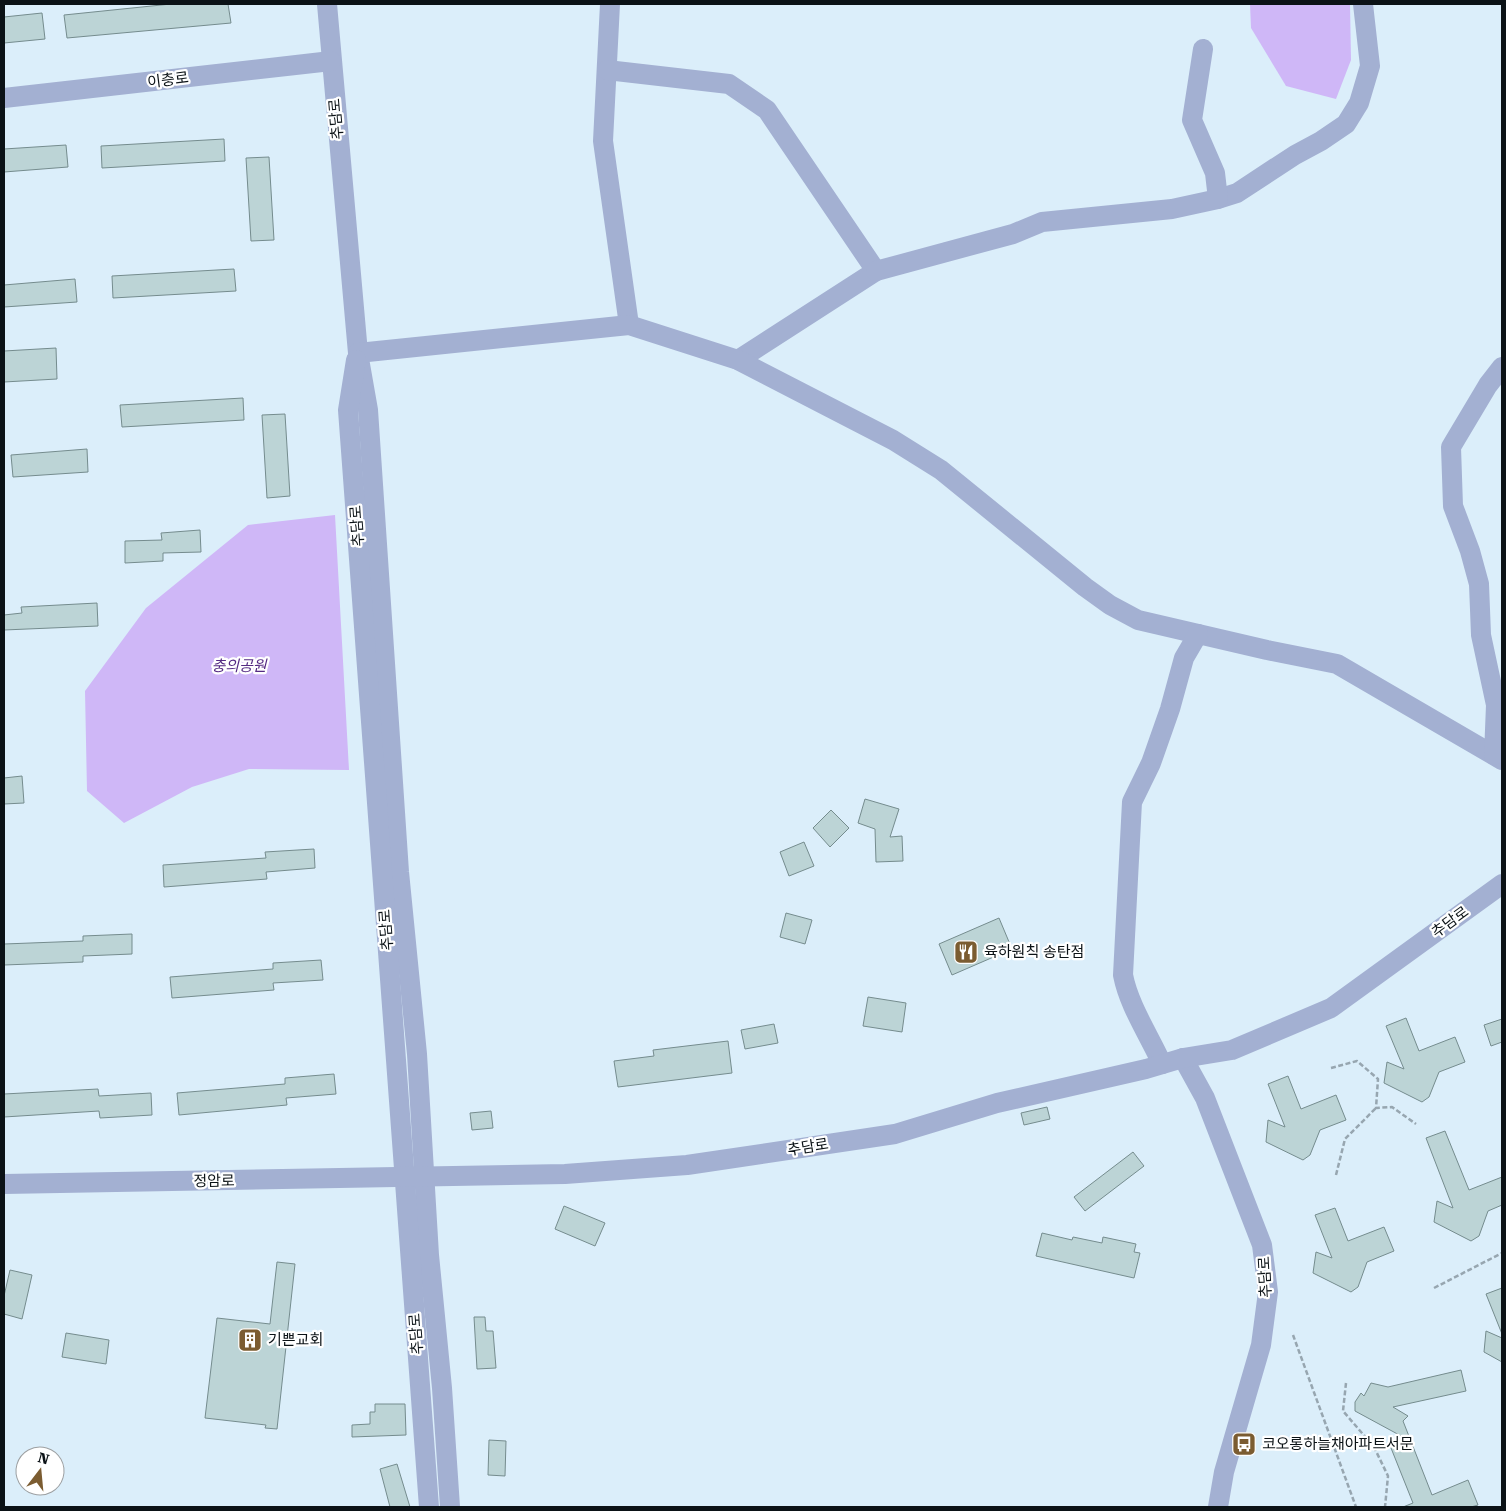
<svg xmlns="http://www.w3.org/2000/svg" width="1506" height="1511" font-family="'Roboto Serif','Noto Sans KR',serif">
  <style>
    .green { fill: #cfb7f7 }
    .building { fill: #bcd4d6; stroke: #758c8e }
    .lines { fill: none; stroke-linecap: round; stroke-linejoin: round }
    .path { stroke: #97a6b0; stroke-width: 2.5; stroke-dasharray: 5 2.5; stroke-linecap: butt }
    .minor { stroke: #a3b0d2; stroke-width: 20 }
    .labels { text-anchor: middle; stroke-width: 4.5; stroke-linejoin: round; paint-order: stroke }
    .street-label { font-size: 15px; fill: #0b1216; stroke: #fff }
    .park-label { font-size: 15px; font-style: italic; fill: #542a83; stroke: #fff }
    .poi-label { font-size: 15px; fill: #0b1216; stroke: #fff; text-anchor: start }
  </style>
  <rect width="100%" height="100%" fill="#dbeefa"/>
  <!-- green -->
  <g class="green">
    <polygon points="1250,4 1350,4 1351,60 1336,99 1286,86 1251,28"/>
    <polygon points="335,515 349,770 249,769 192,787 124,823 87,791 85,691 146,608 248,525"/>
  </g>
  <!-- building -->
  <g class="building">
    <polygon points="171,4 228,4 231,23 67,38 64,15"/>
    <polygon points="42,13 45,39 4,43 4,17"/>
    <polygon points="224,139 225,161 102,168 101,146"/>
    <polygon points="66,145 68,167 4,172 4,149"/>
    <polygon points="269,157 274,240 251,241 246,158"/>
    <polygon points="234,269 236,291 113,298 112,276"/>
    <polygon points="75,279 77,302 4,307 4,285"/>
    <polygon points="56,348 57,379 4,382 4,351"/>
    <polygon points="243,398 244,420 122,427 120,405"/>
    <polygon points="285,414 290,496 267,498 262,415"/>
    <polygon points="87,449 88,472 13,477 11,455"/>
    <polygon points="200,530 201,552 163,553 163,561 125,563 125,541 162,540 161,533"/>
    <polygon points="97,603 98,626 4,630 4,615 22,613 21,607"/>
    <polygon points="22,776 24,803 4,804 4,778"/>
    <polygon points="865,799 899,809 890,837 902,836 903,861 876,862 875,829 858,823"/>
    <polygon points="831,810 849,828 830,847 813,828"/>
    <polygon points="804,842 814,866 789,876 780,852"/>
    <polygon points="314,849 315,868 266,872 267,879 164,887 163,865 266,858 265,852"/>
    <polygon points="786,913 812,920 805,944 780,937"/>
    <polygon points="999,918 1012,949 952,975 939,944"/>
    <polygon points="132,934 132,954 83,956 83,962 4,965 4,944 83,941 83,936"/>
    <polygon points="321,960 323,980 273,983 274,990 172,998 170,977 273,969 273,963"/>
    <polygon points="868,997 906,1003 902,1032 863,1026"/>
    <polygon points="1406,1018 1419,1051 1455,1037 1465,1062 1439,1072 1429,1097 1422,1102 1384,1083 1387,1062 1404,1069 1386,1026"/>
    <polygon points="1502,1019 1502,1042 1491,1046 1484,1025"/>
    <polygon points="774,1024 778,1043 745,1049 741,1030"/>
    <polygon points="728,1041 732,1073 618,1087 614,1061 654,1056 653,1050"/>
    <polygon points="334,1074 336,1094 286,1098 287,1105 179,1115 177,1093 285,1084 285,1078"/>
    <polygon points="1288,1076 1301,1109 1336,1095 1346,1120 1320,1130 1310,1155 1303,1160 1266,1142 1268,1120 1285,1127 1268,1084"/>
    <polygon points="98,1089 99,1096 151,1093 152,1115 100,1118 99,1111 4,1117 4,1094"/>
    <polygon points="1047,1107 1050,1119 1024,1125 1021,1113"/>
    <polygon points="491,1111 493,1128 472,1130 470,1113"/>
    <polygon points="1445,1131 1469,1190 1502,1177 1502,1205 1488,1211 1479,1236 1471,1241 1434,1222 1437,1201 1453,1208 1426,1138"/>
    <polygon points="1133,1152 1144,1166 1085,1211 1074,1197"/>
    <polygon points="564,1206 605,1223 595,1246 555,1229"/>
    <polygon points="1335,1208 1348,1241 1384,1227 1394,1251 1367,1262 1358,1287 1351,1292 1313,1273 1316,1252 1332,1258 1315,1215"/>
    <polygon points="1042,1233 1072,1240 1073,1237 1102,1243 1103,1237 1136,1244 1134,1252 1140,1253 1134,1278 1036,1256"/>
    <polygon points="277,1262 295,1264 277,1429 265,1428 266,1425 205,1418 217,1318 270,1324"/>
    <polygon points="10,1270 32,1275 22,1319 4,1314 4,1296"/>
    <polygon points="1502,1288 1502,1334 1486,1294"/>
    <polygon points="474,1317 485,1317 486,1331 493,1331 496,1368 477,1369"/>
    <polygon points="1486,1331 1502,1338 1502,1362 1484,1352"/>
    <polygon points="66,1333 109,1340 106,1364 62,1357"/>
    <polygon points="1461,1370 1466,1391 1393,1407 1408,1416 1403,1421 1432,1495 1468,1480 1478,1505 1471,1507 1403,1507 1413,1503 1389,1443 1403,1437 1355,1411 1355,1402 1361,1393 1364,1396 1371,1383 1388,1387"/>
    <polygon points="375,1404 405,1404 406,1435 352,1437 352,1425 370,1424 370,1412 375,1412"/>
    <polygon points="489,1440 506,1441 505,1476 488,1475"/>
    <polygon points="397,1464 410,1507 390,1507 380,1469"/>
  </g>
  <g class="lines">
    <!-- path -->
    <g class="path">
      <polyline points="1331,1068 1357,1061 1378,1079 1376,1108 1392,1107 1416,1124"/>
      <polyline points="1336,1175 1345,1139 1376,1108"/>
      <polyline points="1434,1288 1502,1253"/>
      <polyline points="1293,1335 1356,1507"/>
      <polyline points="1346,1383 1343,1411 1374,1447 1388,1476 1385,1507"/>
    </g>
    <!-- minor -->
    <g class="minor">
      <polyline points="327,4 358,353 368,410 399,872 417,1054 429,1255 442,1388 450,1507"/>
      <polyline points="610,4 603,141 629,325"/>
      <polyline points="607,70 729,84 767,110 876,271 738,360"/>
      <polyline points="4,98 331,61"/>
      <polyline points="1218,199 1237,193 1295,155 1321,141 1346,124 1359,103 1370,66 1363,4"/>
      <polyline points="876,271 1013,234 1042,222 1172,209 1218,199 1215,173 1192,120 1203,49"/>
      <polyline points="358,353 629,325 738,360 893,440 941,470 1085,587 1110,605 1138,620 1267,650 1337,664 1502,760"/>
      <polyline points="356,360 348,410 429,1507"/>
      <polyline points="1494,755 1496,705 1481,635 1479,584 1470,551 1453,506 1451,447 1488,385 1502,367"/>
      <polyline points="1183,1058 1205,1098 1262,1245 1268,1292 1261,1345 1224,1472 1218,1507"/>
      <path d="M1162,1064C1149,1035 1129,1006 1123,975L1132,802L1151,763L1170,709L1184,658L1198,634"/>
      <polyline points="4,1184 565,1174 687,1165 895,1134 997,1103 1146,1069 1183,1058 1232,1050 1331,1008 1502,884"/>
    </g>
  </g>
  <!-- icons -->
  <defs>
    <g id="restaurant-square" transform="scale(1.25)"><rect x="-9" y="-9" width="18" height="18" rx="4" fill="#7b5c31" stroke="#fff"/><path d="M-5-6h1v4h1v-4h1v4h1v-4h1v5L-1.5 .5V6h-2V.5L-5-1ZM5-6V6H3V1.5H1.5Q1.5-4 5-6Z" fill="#fff"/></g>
    <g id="building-square" transform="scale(1.25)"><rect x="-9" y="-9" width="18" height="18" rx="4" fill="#7b5c31" stroke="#fff"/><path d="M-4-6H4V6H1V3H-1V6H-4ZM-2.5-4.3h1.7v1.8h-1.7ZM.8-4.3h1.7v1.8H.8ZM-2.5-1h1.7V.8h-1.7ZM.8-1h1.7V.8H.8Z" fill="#fff"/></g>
    <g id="bus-square" transform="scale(1.25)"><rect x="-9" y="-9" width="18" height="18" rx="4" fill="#7b5c31" stroke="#fff"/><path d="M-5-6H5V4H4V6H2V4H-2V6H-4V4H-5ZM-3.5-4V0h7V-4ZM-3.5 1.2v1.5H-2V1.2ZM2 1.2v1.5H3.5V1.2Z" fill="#fff"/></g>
  </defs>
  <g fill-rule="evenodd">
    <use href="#restaurant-square" x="966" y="952"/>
    <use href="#building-square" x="250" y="1340"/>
    <use href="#bus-square" x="1244" y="1444"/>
  </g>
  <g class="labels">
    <!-- street labels -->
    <g class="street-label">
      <text transform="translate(168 80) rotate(-7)" y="5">이충로</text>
      <text transform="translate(336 119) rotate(-95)" y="5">추담로</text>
      <text transform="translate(357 526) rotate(-94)" y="5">추담로</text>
      <text transform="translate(1450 922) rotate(-36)" y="5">추담로</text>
      <text transform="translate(386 930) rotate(-94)" y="5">추담로</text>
      <text transform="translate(808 1147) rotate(-9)" y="5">추담로</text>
      <text transform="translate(214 1181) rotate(-1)" y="5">정암로</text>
      <text transform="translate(1265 1277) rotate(-93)" y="5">추담로</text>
      <text transform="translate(416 1334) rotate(-94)" y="5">추담로</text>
    </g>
    <!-- park labels -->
    <g class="park-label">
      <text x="239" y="671">충의공원</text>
    </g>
    <!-- poi labels -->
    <g class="poi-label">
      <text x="984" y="957">육하원칙 송탄점</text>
      <text x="268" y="1345">기쁜교회</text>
      <text x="1262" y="1449">코오롱하늘채아파트서문</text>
    </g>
  </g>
  <!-- border -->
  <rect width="1506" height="1511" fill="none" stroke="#0b1216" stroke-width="10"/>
  <!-- north arrow -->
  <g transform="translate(40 1471) rotate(16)"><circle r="24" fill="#ffffff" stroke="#9da0a2"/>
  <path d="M0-4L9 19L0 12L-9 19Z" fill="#7b5c31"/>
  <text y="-8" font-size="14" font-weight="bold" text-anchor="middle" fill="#0b1216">N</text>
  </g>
</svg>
